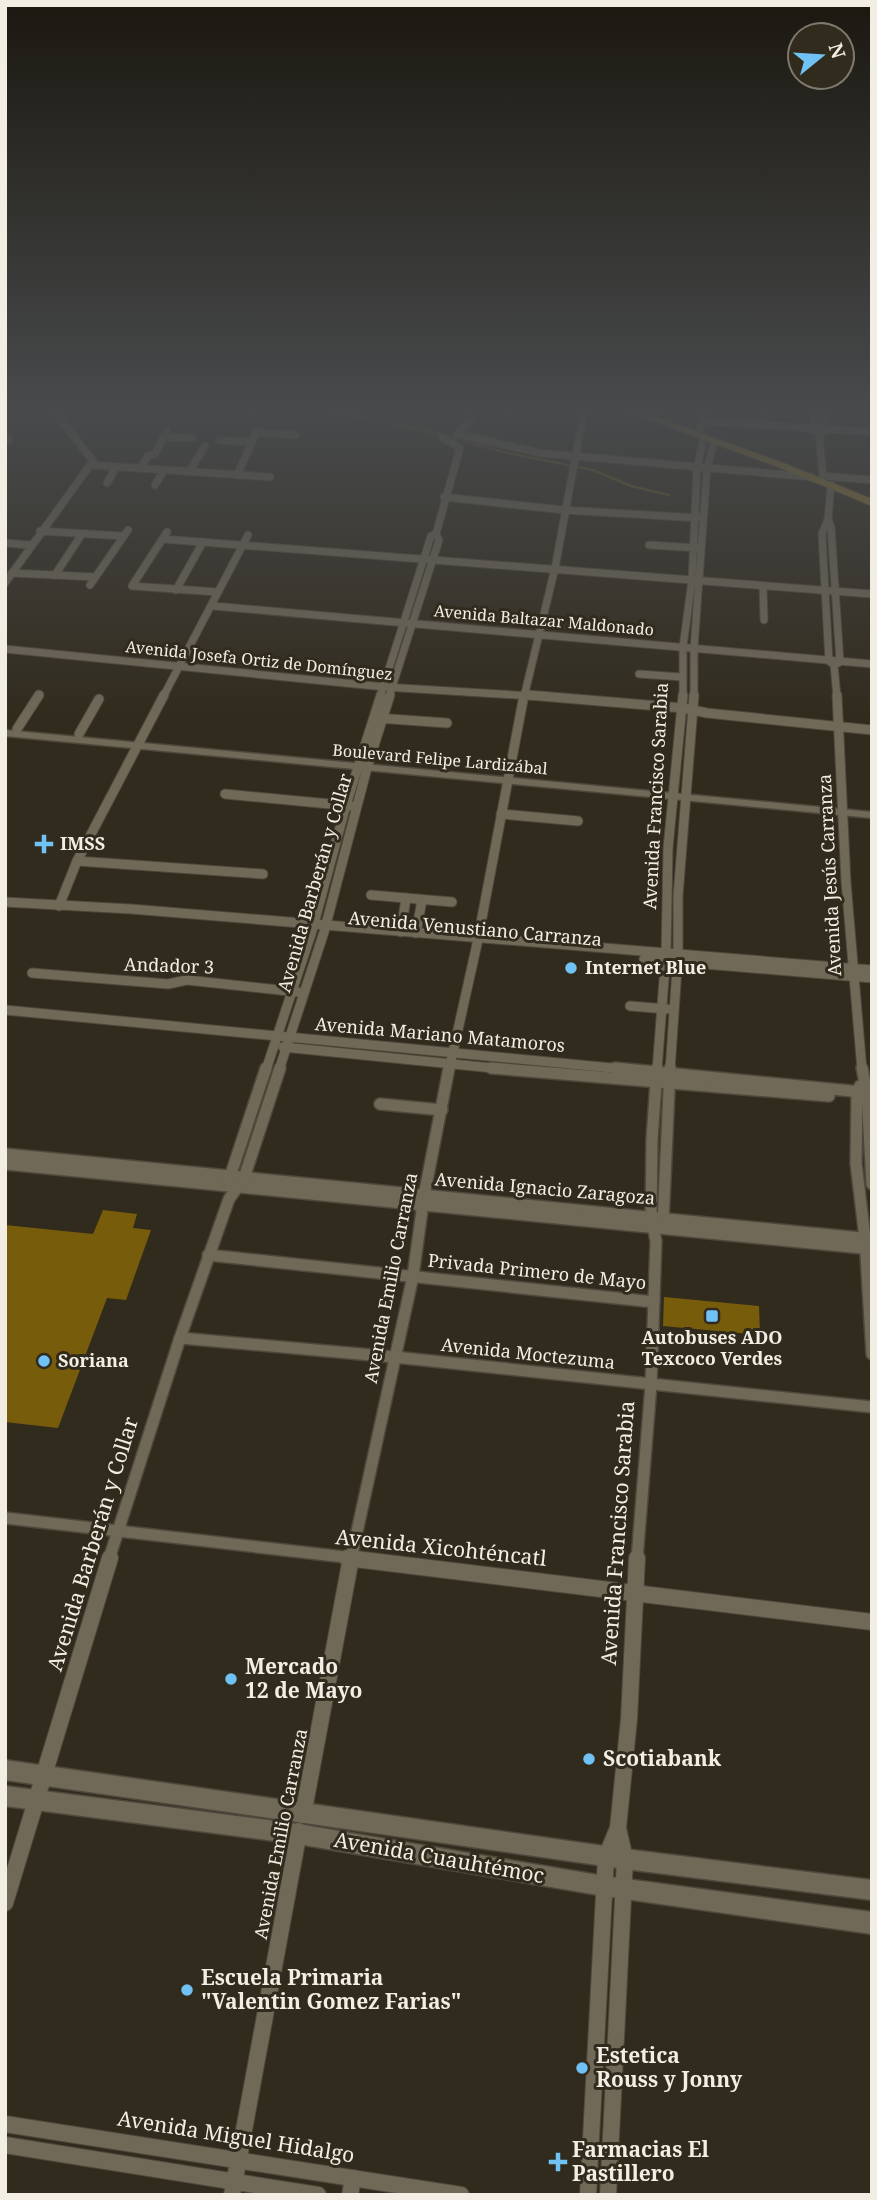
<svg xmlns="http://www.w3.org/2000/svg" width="877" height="2200" font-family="'Noto Serif',serif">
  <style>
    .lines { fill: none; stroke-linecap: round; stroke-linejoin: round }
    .stream { stroke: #6a551f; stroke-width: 2.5 }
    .building { fill: #775c0c }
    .minor-far3-casing { stroke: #4d483b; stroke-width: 9 }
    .minor-far2-casing { stroke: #4d483b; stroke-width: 11 }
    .minor-far1-casing { stroke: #4d483b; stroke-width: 14 }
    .minor-casing { stroke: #4d483b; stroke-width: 18 }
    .secondary-casing { stroke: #4d483b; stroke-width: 3 }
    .primary-casing { stroke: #4d483b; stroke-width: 2 }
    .minor-far3 { stroke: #706958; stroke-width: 7 }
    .minor-far2 { stroke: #706958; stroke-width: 9 }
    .minor-far1 { stroke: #706958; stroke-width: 11 }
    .minor { stroke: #706958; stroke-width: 16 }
    .secondary { fill: #706958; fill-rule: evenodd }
    .primary { fill: #997e30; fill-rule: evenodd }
    .poi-dot { fill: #70c1f4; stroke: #312b1d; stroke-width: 2.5 }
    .labels { text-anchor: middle; stroke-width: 6; stroke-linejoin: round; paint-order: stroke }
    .far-street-label { font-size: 16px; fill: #f2eee4; stroke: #312b1d }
    .street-label { font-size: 18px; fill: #f2eee4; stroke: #312b1d }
    .poi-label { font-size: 18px; font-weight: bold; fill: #f2eee4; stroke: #312b1d; text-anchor: start }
    .near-street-label { font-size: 21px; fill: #f2eee4; stroke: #312b1d }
    .near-poi-label { font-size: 21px; font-weight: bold; fill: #f2eee4; stroke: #312b1d; text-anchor: start }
  </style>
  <rect width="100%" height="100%" fill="#312b1d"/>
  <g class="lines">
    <!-- stream -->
    <polyline class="stream" points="330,411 441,434 503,452 593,470 631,486 669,495"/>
  </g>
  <!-- building -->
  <g class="building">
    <polygon points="103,1210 137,1214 133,1228 151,1230 126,1300 107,1298 58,1428 5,1422 5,1225 93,1234"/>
    <polygon points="664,1297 759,1306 760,1335 663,1326"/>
  </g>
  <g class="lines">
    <!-- minor-far3 casing -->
    <g class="minor-far3-casing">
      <g id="minor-far3">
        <polyline points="813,411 814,431"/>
        <polyline points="471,420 457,434 540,453 811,477"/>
        <polyline points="703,421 872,432"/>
        <polyline points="700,429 704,411"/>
        <polyline points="823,432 824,411"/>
        <polyline points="256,433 296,435"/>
        <polyline points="5,435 9,440"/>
        <polyline points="819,435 823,476 872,480"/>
        <polyline points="164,437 192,438"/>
        <polyline points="220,440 251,442"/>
        <polyline points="91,465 270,477"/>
        <polyline points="140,468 148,456 155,454 167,431"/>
        <polyline points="189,472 205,446"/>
        <polyline points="237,475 257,431"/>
        <polyline points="107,483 116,467"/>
        <polyline points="155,485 164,470"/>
        <polyline points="831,485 828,519 822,534 829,661 834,665 837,697"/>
        <polyline points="444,497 564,510 700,518"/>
        <polyline points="828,519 831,527 840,662 836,664"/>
        <polyline points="40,531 123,536"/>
        <polyline points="167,532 132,586 218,592"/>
        <polyline points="163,539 872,594"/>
        <polyline points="5,543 31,545"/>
        <polyline points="649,545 699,548"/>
        <polyline points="12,573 95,577"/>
        <polyline points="55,575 82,534"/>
        <polyline points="5,583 93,461 54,411"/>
        <polyline points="90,585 128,530"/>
        <polyline points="763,586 764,620"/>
        <polyline points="176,590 203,542"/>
        <polyline points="213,606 872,664"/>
        <polyline points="5,649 385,687 549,697"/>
        <polyline points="639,674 682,677"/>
        <polyline points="163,697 248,535"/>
        <polyline points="380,697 431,536 436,534 460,448 442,437"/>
        <polyline points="389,697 439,540 436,534"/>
        <polyline points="524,697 555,568 584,411"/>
        <polyline points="683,697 683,647 692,580 697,468 704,437"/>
        <polyline points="694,697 694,648 707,469 714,441"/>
      </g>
    </g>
    <!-- minor-far2 casing -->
    <g class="minor-far2-casing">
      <g id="minor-far2">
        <polyline points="528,695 683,708 707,713 872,730"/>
        <polyline points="837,695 846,882 862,1070"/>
        <polyline points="377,718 447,723"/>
        <polyline points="17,729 39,695"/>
        <polyline points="79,734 99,699"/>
        <polyline points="225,794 351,806"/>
        <polyline points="501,814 578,821"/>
        <polyline points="77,861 263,874"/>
        <polyline points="371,895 452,902"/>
        <polyline points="5,902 131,909 872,970"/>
        <polyline points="59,906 77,861 164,695"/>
        <polyline points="401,932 406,898"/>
        <polyline points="416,933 422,900"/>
        <polyline points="644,959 872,978"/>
        <polyline points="32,973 168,984 187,980 298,992"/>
        <polyline points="630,1006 667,1009"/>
        <polyline points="5,1010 633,1070"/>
        <polyline points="283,1047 513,1070"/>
        <polyline points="266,1070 312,931 346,805 381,695"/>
        <polyline points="279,1070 324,932 367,768 390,695"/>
        <polyline points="449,1070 477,944 524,695"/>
        <polyline points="657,1070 666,954 668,848 683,695"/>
        <polyline points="670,1070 678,955 678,896 694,695"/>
      </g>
    </g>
    <!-- minor-far1 casing -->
    <g class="minor-far1-casing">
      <g id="minor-far1">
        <polyline points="491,1068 829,1096"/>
        <polyline points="615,1068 872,1093"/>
        <polyline points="862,1068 867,1093 872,1184"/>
        <polyline points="860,1086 857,1092 856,1163 865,1238 872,1354"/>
        <polyline points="380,1104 442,1110"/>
        <polyline points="5,1154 872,1239"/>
        <polyline points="5,1164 872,1249"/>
        <polyline points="229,1180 266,1068"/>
        <polyline points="663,1223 670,1068"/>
        <polyline points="208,1255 654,1302"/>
        <polyline points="180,1338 394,1357 872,1407"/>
        <polyline points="5,1518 362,1559"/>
        <polyline points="109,1559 180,1338 229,1199 244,1178 280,1068"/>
        <polyline points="351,1559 413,1276 424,1196 449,1068"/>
        <polyline points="637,1559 651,1385 656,1241 651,1216 652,1139 657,1068"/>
      </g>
    </g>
    <!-- minor casing -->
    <g class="minor-casing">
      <g id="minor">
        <polyline points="347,1558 872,1622"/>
        <polyline points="303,1815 351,1558"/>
        <polyline points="5,1903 110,1558"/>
        <polyline points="5,2124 461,2195"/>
        <polyline points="5,2145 318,2195"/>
        <polyline points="232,2195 299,1831"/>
        <polyline points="350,2195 353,2178"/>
        <polyline points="588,2195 606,1857 618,1828 629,1719 637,1558"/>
        <polyline points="608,2195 625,1859 618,1828"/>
      </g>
    </g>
    <!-- secondary casing -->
    <g class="secondary-casing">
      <g id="secondary">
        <polygon points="5,730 872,812 872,818 5,736"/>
        <polygon points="5,1760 625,1849 872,1880 872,1900 625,1869 5,1780"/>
        <polygon points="5,1786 298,1824 604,1876 872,1912 872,1934 604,1896 298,1844 5,1806"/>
      </g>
    </g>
    <!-- primary casing -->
    <g class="primary-casing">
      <polygon id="primary" points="626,411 640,411 786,464 872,499 872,506 780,468"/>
    </g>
    <!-- minor-far3 -->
    <use href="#minor-far3" class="minor-far3"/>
    <!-- minor-far2 -->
    <use href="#minor-far2" class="minor-far2"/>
    <!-- minor-far1 -->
    <use href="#minor-far1" class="minor-far1"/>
    <!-- minor -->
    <use href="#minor" class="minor"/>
    <!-- secondary -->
    <use href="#secondary" class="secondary"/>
    <!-- primary -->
    <use href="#primary" class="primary"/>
  </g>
  <!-- sky -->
  <linearGradient id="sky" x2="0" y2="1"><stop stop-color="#1b1810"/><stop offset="0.57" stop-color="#484a4c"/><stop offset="1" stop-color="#484a4c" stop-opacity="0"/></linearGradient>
  <rect width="877" height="719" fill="url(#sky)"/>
  <!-- markers -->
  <g class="poi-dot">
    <path d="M40.5 833.5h7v7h7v7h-7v7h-7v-7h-7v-7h7z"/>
    <circle cx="571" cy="968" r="7"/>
    <rect x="705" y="1309" width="14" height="14" rx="3.5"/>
    <circle cx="44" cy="1361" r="7"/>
    <circle cx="231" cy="1679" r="7"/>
    <circle cx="589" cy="1759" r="7"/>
    <circle cx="187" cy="1990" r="7"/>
    <circle cx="582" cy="2068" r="7"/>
    <path d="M554.5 2151.5h7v7h7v7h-7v7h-7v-7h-7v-7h7z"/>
  </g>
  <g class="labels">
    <!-- far-street labels -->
    <g class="far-street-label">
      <text transform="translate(544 620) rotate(5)" y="6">Avenida Baltazar Maldonado</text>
      <text transform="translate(259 660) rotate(6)" y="6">Avenida Josefa Ortiz de Domínguez</text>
      <text transform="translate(440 759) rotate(5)" y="6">Boulevard Felipe Lardizábal</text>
    </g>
    <!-- street labels -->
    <g class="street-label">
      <text transform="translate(656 796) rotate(-87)" y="6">Avenida Francisco Sarabia</text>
      <text transform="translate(830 875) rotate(-93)" y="6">Avenida Jesús Carranza</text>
      <text transform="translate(315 883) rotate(-74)" y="6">Avenida Barberán y Collar</text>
      <text transform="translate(475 929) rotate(5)" y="6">Avenida Venustiano Carranza</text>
      <text transform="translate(169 966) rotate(2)" y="6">Andador 3</text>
      <text transform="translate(440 1035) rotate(5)" y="6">Avenida Mariano Matamoros</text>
      <text transform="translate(545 1189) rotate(5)" y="6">Avenida Ignacio Zaragoza</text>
      <text transform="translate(537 1272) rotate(6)" y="6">Privada Primero de Mayo</text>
      <text transform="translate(391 1278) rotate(-79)" y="6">Avenida Emilio Carranza</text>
      <text transform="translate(528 1354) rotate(6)" y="6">Avenida Moctezuma</text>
      <text transform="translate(281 1834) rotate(-79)" y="6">Avenida Emilio Carranza</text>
    </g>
    <!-- poi labels -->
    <g class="poi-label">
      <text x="60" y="850">IMSS</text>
      <text x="585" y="974">Internet Blue</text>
      <text x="712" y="1344" text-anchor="middle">Autobuses ADO<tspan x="712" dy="21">Texcoco Verdes</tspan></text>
      <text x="58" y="1367">Soriana</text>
    </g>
    <!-- near-street labels -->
    <g class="near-street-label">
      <text transform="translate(618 1533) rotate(-86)" y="7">Avenida Francisco Sarabia</text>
      <text transform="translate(93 1544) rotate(-73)" y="7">Avenida Barberán y Collar</text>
      <text transform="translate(441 1548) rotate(6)" y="7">Avenida Xicohténcatl</text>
      <text transform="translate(439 1858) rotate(10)" y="7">Avenida Cuauhtémoc</text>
      <text transform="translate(236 2137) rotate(9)" y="7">Avenida Miguel Hidalgo</text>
    </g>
    <!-- near-poi labels -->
    <g class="near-poi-label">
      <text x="245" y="1674">Mercado<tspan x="245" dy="24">12 de Mayo</tspan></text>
      <text x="603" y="1766">Scotiabank</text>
      <text x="201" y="1985">Escuela Primaria<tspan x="201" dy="24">"Valentin Gomez Farias"</tspan></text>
      <text x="596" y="2063">Estetica<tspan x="596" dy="24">Rouss y Jonny</tspan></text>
      <text x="572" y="2157">Farmacias El<tspan x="572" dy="24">Pastillero</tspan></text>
    </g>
  </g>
  <!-- border -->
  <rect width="877" height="2200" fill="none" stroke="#f2eee4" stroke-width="14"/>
  <!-- north arrow -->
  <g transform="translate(821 56) rotate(72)"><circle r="33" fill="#312b1d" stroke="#7e796d" stroke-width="2"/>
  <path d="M0-5L12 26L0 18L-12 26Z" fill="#70c1f4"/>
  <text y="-10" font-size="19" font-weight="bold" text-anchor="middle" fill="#f2eee4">N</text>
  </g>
</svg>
